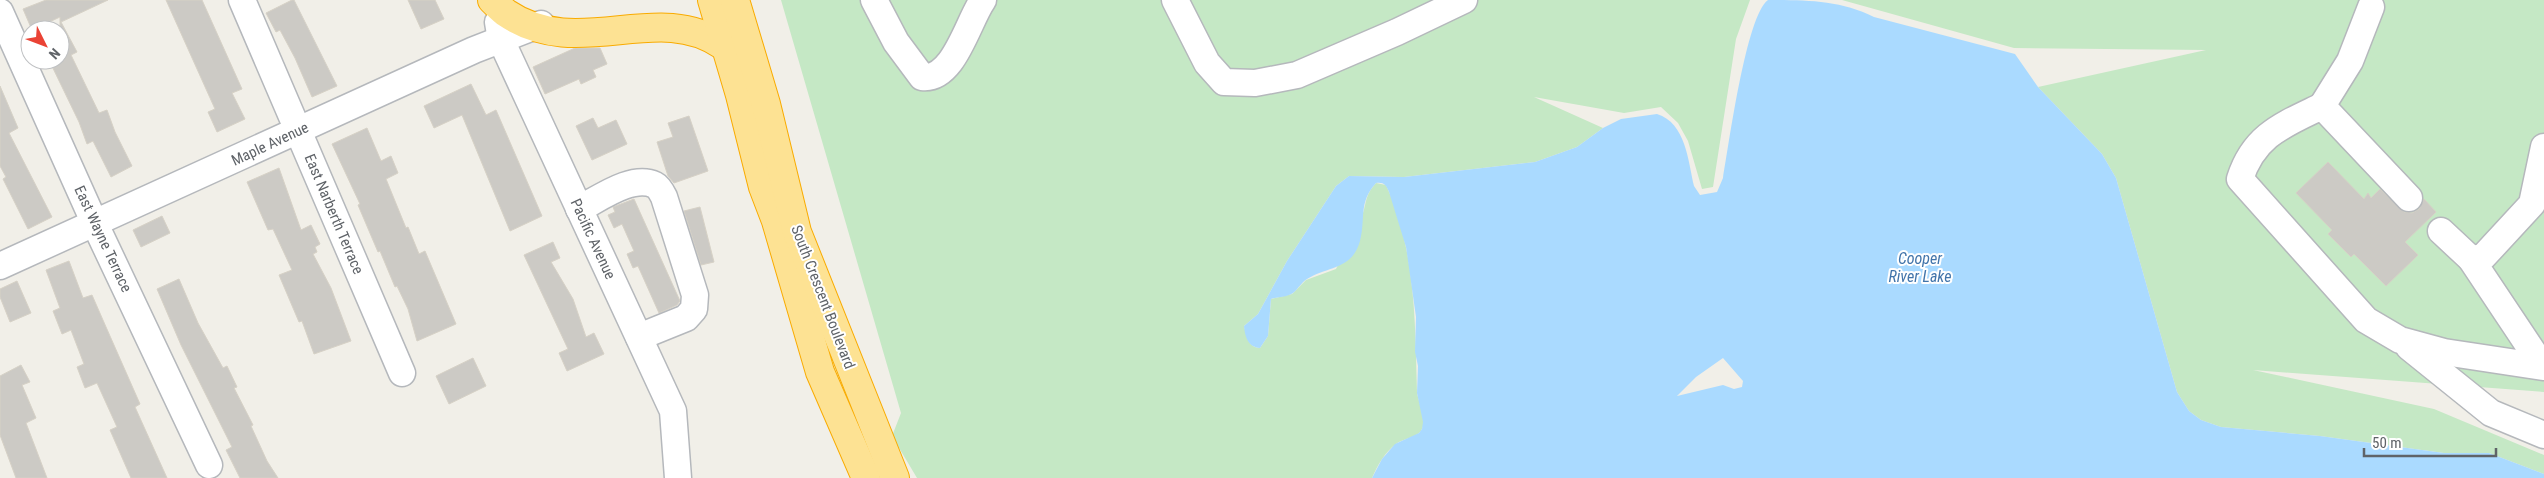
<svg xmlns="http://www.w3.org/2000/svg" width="2544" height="478" font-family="'Roboto Condensed',sans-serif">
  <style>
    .green { fill: #c5e8c5 }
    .water { fill: #aadaff; fill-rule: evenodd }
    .building { fill: #cccac5; stroke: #d6d1c6 }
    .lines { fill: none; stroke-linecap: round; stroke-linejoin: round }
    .minor-casing { stroke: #b5b8bc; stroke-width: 29 }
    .highway-casing { stroke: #f9ab00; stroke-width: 30 }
    .minor { stroke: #fff; stroke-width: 26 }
    .highway { stroke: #fde293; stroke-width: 28 }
    .labels { text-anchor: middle; stroke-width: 4; stroke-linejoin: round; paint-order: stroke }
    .street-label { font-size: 15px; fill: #5f6368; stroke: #fff }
    .water-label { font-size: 16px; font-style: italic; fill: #4174aa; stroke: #fff }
  </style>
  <rect width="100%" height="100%" fill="#f1efe8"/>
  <!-- green -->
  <g class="green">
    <path d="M781,0H1750L1736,39L1713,187L1702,189L1688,141L1678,123L1661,107L1624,113L1534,97L1603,128L1577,147L1535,162L1404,177L1349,176L1336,186L1287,261L1258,314L1244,326C1247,336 1247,347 1260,348L1268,336L1271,299L1292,294L1306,280L1336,269C1344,252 1354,236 1361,219C1367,204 1364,196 1376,183L1386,185C1416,250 1415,322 1417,392C1418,402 1427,419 1422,429C1418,438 1403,438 1396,444C1385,452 1377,466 1372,478H917L892,436L901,413Z"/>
    <polygon points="1842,0 2544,0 2544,392 2253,370 2434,409 2544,455 2544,474 2489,453 2444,453 2320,436 2221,427 2201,420 2189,411 2177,392 2116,178 2102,154 2038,87 2206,50 2014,48"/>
  </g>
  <!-- water -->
  <path class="water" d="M1768,0C1805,0 1840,0 1874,17L2015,54L2038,87L2102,154L2116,178L2177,392L2189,411L2201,420L2221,427L2320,436L2444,453H2489L2544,474V478H1372L1382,459L1395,444L1419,433L1422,429L1423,422L1417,393L1418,366L1415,352L1416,317L1406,247L1389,192C1386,185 1384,182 1376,183C1358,203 1366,218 1360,241C1352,270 1328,266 1307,279C1301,283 1298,289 1293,293C1288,297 1277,297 1271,299L1268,336L1260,348C1248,347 1245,337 1244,326L1258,314L1287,261L1336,186L1349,176L1404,177L1535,162L1577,147L1603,128L1621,119L1657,114C1686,123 1688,161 1694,186L1700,195L1717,192L1723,178C1729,145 1746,16 1768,0ZM1723,358L1743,381L1742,387L1734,389L1723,385L1677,396L1696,377Z"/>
  <!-- building -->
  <g class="building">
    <polygon points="46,0 108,0 61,22 77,52 71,55 99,113 107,110 115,132 132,166 111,177 93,141 87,144 79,122 49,60 60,60 60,17 32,30 23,9"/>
    <polygon points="166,0 202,0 242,89 232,93 245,119 217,132 208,112 215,109"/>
    <polygon points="292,0 294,0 337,86 312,97 295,58 280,30 276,32 266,13"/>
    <polygon points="408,0 435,0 444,19 421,29"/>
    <polygon points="575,48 600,48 607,64 593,70 596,77 581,84 579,79 545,94 533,67"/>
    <polygon points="471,84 486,115 496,110 542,216 510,231 462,115 434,128 424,106"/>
    <polygon points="0,86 18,128 9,133 52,217 28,229 3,179 6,177 0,166"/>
    <polygon points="689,116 708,171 674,183 668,176 657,142 673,137 668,123"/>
    <polygon points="593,118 598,128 616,120 627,144 592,160 576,126"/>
    <polygon points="367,128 381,161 391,156 398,173 386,179 406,228 408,227 419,254 425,251 456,324 417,341 408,309 397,286 395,287 380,251 378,252 358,205 360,204 332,144"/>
    <polygon points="2328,162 2364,199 2368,193 2371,198 2380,189 2404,212 2412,213 2419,209 2424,199 2436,212 2405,242 2418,255 2386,286 2354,254 2351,257 2328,234 2332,230 2296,193"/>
    <polygon points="279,168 301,230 311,225 320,244 315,247 317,252 313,254 331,288 351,341 314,354 302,321 299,322 279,275 292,270 273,229 268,230 247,182"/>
    <polygon points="634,199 680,301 677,305 659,313 638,266 633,268 627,254 634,251 622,224 614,228 608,215 615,212 613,207"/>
    <polygon points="700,207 714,262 701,265 684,211"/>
    <polygon points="162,216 170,233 141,247 133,230"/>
    <polygon points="553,242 560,258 551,262 573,299 586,337 594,333 604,354 567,371 559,353 568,349 524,255"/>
    <polygon points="69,261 83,298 92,295 106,327 140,404 135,407 167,478 131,478 110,430 117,427 97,383 85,388 77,367 84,364 71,330 62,334 53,311 60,308 46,270"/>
    <polygon points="179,279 198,323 223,368 227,366 237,387 234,388 253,425 251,426 267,461 278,478 240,478 226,450 232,447 181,345 157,289"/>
    <polygon points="17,281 31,313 10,322 0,297 0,289"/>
    <polygon points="473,358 486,386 449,404 436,376"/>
    <polygon points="21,365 30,382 22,385 36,418 26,423 47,478 16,478 0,435 0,376"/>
  </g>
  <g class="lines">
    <!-- minor casing -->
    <g class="minor-casing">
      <g id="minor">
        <polyline points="242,0 402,373"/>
        <path d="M874,0L896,42L922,77C954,81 968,21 983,0"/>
        <polyline points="1175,0 1207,63 1224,82 1255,83 1297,75 1397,32 1464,0"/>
        <polyline points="2371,7 2350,61 2322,106 2409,198"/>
        <polyline points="0,12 95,224 209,465"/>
        <polyline points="498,22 501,40 673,411 678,478"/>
        <path d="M2322,106C2283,125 2254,135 2240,179L2366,320L2400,340L2444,352L2543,367L2471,259"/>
        <path d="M579,209C599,199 632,174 655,185C659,187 662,193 664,197L695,295L694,309L686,318L639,337"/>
        <polyline points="2441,231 2471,259 2483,257 2532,204 2544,147"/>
        <polyline points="0,266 474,50 541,24"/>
        <polyline points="2409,347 2491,413 2544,435"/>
      </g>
    </g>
    <!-- highway casing -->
    <g class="highway-casing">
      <g id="highway">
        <path d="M492,0C496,4 501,9 506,13C578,62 657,0 722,45"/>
        <polyline points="712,0 740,95 763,187 776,221 820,372 866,478"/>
        <polyline points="735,0 766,104 797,232 895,478"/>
      </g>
    </g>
    <!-- minor -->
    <use href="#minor" class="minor"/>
    <!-- highway -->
    <use href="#highway" class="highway"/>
  </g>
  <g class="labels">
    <!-- street labels -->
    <g class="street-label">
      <text transform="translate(270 144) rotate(-25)" y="5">Maple Avenue</text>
      <text transform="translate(334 214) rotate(67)" y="5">East Narberth Terrace</text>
      <text transform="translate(103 239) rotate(65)" y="5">East Wayne Terrace</text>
      <text transform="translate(593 239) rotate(65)" y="5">Pacific Avenue</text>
      <text transform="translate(823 297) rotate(69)" y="5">South Crescent Boulevard</text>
    </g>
    <!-- water labels -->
    <g class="water-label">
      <text x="1920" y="264">Cooper<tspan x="1920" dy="18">River Lake</tspan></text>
    </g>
  </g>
  <!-- north arrow -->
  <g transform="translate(45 45) rotate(132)"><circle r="24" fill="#ffffff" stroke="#bfc1c3"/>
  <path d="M0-4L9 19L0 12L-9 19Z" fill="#ea4335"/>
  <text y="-8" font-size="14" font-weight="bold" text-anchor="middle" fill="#5f6368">N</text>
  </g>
  <!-- scale -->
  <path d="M2364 448v8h132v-8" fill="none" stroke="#5f6368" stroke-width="2.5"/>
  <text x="2372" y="448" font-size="15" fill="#5f6368" stroke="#ffffff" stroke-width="4" paint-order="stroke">50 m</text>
</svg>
